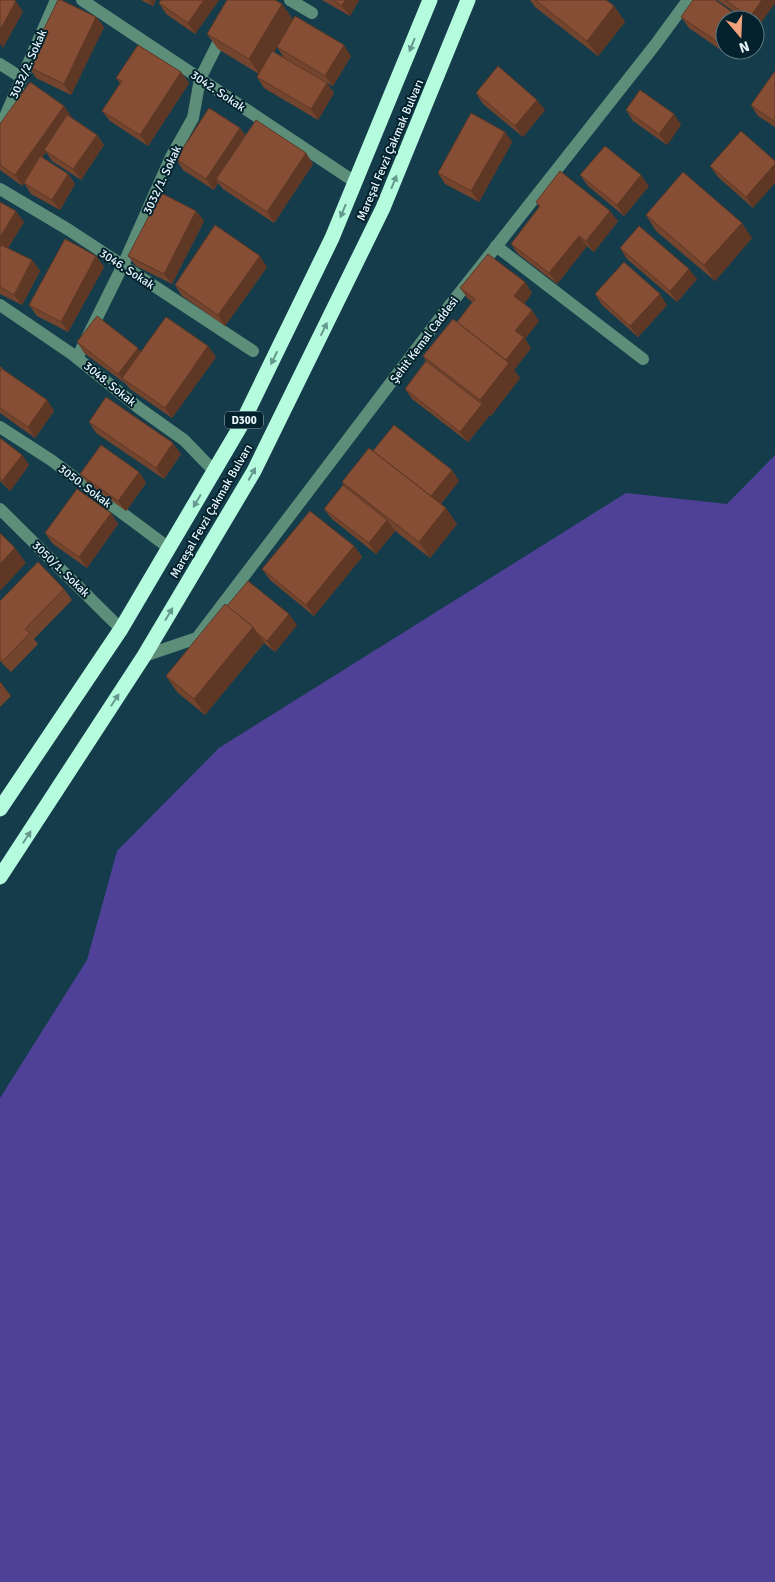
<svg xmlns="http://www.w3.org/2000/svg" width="775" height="1582" font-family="Signika,sans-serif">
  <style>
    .water { fill: #4e4197 }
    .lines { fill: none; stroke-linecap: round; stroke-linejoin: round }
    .minor { stroke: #5d8e79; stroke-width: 12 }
    .highway { stroke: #b5fbdd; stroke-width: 15 }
    .wall { fill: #73442e }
    .shaded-wall { fill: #5e3725 }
    .building { fill: #864f35; stroke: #5e3725 }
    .oneway { fill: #65998e }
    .labels { text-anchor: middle; stroke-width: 4; stroke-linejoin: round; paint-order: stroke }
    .shield { fill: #03222d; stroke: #a4b7bf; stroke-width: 1 }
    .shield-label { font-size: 11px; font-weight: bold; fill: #e9f7fd }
    .street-label { font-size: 12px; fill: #e9f7fd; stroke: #03222d }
  </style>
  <rect width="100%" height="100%" fill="#153c4b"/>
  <!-- water -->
  <polygon class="water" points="775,455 775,1582 0,1582 0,1098 87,960 117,851 219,748 626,493 727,504"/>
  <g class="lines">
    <!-- minor -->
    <g class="minor">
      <polyline points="82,0 355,182"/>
      <polyline points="290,0 312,13"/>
      <polyline points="0,64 22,78"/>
      <polyline points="0,128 56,0"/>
      <polyline points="0,189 69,230 253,351"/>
      <polyline points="496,246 643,359"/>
      <polyline points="0,305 72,354 139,408 184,440 214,471"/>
      <polyline points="77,358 123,265 171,157 193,118 200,79 223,33"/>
      <polyline points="0,427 51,460 169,548"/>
      <polyline points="0,509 121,629"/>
      <polyline points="144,656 197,638 443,314 655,45 688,0"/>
    </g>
    <!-- highway -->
    <g class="highway">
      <polyline points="0,809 121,629 240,427 332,238 430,0"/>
      <polyline points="0,877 144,656 254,471 383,208 468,0"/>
    </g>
  </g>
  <!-- wall -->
  <g class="wall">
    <polygon points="141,0 156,0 153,6"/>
    <polygon points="161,0 219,0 195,34 166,14 159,3"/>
    <polygon points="322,0 359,0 350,16"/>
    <polygon points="530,0 606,0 614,6 625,22 598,56 535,7"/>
    <polygon points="717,0 775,0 775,3 757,28 755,26 755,20 746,20"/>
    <polygon points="282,4 293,20 274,52 284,58 277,47 351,56 333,86 327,83 334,93 318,120 264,88 257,77 259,74 218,49 207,34"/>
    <polygon points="96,17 104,27 71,95 36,78 29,67 44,36 42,33"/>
    <polygon points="681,17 725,20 725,50 741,50 734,59 689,28"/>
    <polygon points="775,71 775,127 758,116 751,105"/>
    <polygon points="181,72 189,83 148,146 110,121 102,111 120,83 116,78"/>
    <polygon points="476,93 545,110 523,137 483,104"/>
    <polygon points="626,110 674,114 681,125 667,145 633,121"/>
    <polygon points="71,116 71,117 97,135 104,145 81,180 52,161 46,152 42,158 68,174 75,184 60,210 31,194 24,183 22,186 0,170 0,124"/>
    <polygon points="741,131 753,208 718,177 710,166"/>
    <polygon points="505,132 512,142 479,202 445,184 438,173"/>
    <polygon points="245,135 306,153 313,164 274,223 223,189 218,183 214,190 183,170 176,159"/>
    <polygon points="580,175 649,186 624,216 588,186"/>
    <polygon points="0,202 24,222 8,248 32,260 40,271 22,305 0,294"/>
    <polygon points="536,202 618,221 594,252 587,246 557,284 518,254 511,244 539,207"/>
    <polygon points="196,211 204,221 172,284 136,266 128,256"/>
    <polygon points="646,215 752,238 715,281 656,231"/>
    <polygon points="620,248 697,279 677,302 627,259"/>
    <polygon points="96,256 104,267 68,332 37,316 29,305"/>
    <polygon points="267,267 225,326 182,296 175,285"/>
    <polygon points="525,282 532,293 524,304 539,321 525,339 531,348 514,370 520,378 491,416 490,415 468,442 412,399 405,389 426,361 423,356 457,322 472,302 468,299 460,288"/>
    <polygon points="595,294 667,305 638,337 602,305"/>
    <polygon points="77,342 141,352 216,357 172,418 130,389 126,384 84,353"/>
    <polygon points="0,366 3,369 47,400 54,411 35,438 0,413"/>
    <polygon points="89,422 181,454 164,479 96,433"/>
    <polygon points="0,438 22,455 29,465 10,491 0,481"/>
    <polygon points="373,451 452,470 459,481 441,504 457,524 430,558 394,530 395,531 376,554 332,519 324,509 345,487 342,482"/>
    <polygon points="139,472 146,483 126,511 88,484 80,474"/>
    <polygon points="111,513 118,524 87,568 53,544 45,533"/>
    <polygon points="354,546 362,557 314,616 270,580 262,569"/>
    <polygon points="64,589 72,600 34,639 38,644 11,672 0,661 0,601"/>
    <polygon points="227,606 297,625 275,652 264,643 205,715 177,692 166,676"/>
    <polygon points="0,682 11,696 0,707"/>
  </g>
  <!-- shaded-wall -->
  <g class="shaded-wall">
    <polygon points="148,0 156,0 153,6"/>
    <polygon points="204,0 219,0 195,34 188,23"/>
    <polygon points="345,0 359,0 350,16 342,6"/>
    <polygon points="762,0 775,0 775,3 757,28 755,24 755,20 752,20 750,17"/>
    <polygon points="16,1 23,12 3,48 0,43 0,30"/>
    <polygon points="282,4 293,20 260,75 249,59"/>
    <polygon points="614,6 625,22 598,56 587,41"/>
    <polygon points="96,17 104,27 71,95 64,84"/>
    <polygon points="344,45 351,56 333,86 325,76"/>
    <polygon points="728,50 741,50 734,59"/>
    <polygon points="181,72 189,83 148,146 140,135"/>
    <polygon points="327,83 334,93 318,120 311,109"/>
    <polygon points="537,100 545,110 523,137 515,126"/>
    <polygon points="64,106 71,116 46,152 44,150 46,152 22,186 15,175"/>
    <polygon points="674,114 681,125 667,145 659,134"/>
    <polygon points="240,128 248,138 216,179 218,183 214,190 206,179"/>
    <polygon points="505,132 512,142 479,202 471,191"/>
    <polygon points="97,135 104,145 81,180 73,169"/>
    <polygon points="306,153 313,164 274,223 267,212"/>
    <polygon points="775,164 775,183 753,208 746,197"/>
    <polygon points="68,174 75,184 60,210 52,200"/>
    <polygon points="641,175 649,186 624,216 617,205"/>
    <polygon points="16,211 24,222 0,260 0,237"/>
    <polygon points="196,211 204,221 172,284 164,274"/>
    <polygon points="610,211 618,221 594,252 586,241"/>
    <polygon points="742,223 752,238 715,281 704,265"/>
    <polygon points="579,236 587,246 557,284 549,273"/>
    <polygon points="96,256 104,267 68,332 61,322"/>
    <polygon points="260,256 267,267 225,326 218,315"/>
    <polygon points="32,260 40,271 22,305 14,295"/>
    <polygon points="689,269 697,279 677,302 670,291"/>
    <polygon points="525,282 532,293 522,307 514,296"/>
    <polygon points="660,294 667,305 638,337 630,326"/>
    <polygon points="532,310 539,321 525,339 531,348 514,370 520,378 491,416 480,400 505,362 515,331"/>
    <polygon points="208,346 216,357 172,418 165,408"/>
    <polygon points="138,348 146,358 122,378 126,384 118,374"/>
    <polygon points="47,400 54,411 35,438 28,427"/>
    <polygon points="482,404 490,415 468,442 460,432"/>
    <polygon points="173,443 181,454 164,479 156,468"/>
    <polygon points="22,455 29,465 10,491 2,481"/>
    <polygon points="452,470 459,481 437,508 430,497"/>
    <polygon points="139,472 146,483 126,511 118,501"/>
    <polygon points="446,508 457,524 430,558 419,542"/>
    <polygon points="111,513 118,524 87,568 79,557"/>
    <polygon points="387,520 395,531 376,554 369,543"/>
    <polygon points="354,546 362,557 314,616 306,605"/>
    <polygon points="15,548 26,563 0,591 0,564"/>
    <polygon points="289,614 297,625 275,652 267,641"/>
    <polygon points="253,627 264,642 205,715 194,699"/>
  </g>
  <!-- building -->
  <g class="building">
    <polygon points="0,0 14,0 16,1 0,30"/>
    <polygon points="58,0 61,0 96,17 64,84 29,67 45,34 42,33"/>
    <polygon points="161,0 204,0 188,23 159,3"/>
    <polygon points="227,0 275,0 282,4 249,59 207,34"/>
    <polygon points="333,0 345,0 342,6"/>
    <polygon points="535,0 606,0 614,6 587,41"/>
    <polygon points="693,0 715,0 743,20 725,20 725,47 681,17"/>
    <polygon points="725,0 762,0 750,17"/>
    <polygon points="295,16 344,45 325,76 277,47"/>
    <polygon points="138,45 181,72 140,135 102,111 122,81 116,78"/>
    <polygon points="272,51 327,83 311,109 257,77"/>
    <polygon points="498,66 537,100 515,126 476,93"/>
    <polygon points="775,71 775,122 751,105"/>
    <polygon points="30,82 64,106 15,175 0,165 0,124"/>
    <polygon points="640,90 674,114 659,134 626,110"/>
    <polygon points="209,108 240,128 206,179 176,159"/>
    <polygon points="471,113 505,132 471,191 438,173"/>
    <polygon points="67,115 97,135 73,169 44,150"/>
    <polygon points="256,120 306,153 267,212 216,179"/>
    <polygon points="741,131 775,161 775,164 746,197 710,166"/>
    <polygon points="605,146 641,175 617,205 580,175"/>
    <polygon points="40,156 68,174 52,200 24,183"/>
    <polygon points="560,171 610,211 586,241 579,236 549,273 511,244 540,206 536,202"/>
    <polygon points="683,172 742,223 704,265 646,215"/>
    <polygon points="161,193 196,211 164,274 128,256"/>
    <polygon points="0,202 16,211 0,237"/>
    <polygon points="215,225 260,256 218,315 175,285"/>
    <polygon points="639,226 689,269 670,291 620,248"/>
    <polygon points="65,239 96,256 61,322 29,305"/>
    <polygon points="1,245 32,260 14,295 0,287 0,247"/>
    <polygon points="488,254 525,282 514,296 532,310 515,331 524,337 506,360 457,322 475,299 460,288"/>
    <polygon points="624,262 660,294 630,326 595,294"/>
    <polygon points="97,316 138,348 118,374 77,342"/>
    <polygon points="166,317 208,346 165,408 122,378"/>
    <polygon points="453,319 509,363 480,400 423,356"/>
    <polygon points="426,361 482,404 460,432 405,389"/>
    <polygon points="2,369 47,400 28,427 0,408 0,372"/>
    <polygon points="106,397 173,443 156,468 89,422"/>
    <polygon points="394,425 452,470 431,496 373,451"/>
    <polygon points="0,438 22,455 2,481 0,478"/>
    <polygon points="101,445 139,472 118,501 80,474"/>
    <polygon points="369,448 446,508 419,542 342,482"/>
    <polygon points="343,485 387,520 369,543 324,509"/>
    <polygon points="77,489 111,513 79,557 45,533"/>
    <polygon points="310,511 354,546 306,605 262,569"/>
    <polygon points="0,533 15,548 0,564"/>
    <polygon points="38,562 64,589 25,629 30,633 3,661 0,658 0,601"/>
    <polygon points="248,581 289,614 267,641 257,633 253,627 227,606"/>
    <polygon points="225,604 253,627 194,699 166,676"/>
    <polygon points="0,682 3,685 0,688"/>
  </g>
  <!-- one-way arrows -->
  <defs><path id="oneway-solid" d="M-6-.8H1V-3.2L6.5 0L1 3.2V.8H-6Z" transform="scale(1.25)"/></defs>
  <g class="oneway">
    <use href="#oneway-solid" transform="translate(412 45) rotate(112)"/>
    <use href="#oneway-solid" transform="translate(394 182) rotate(-68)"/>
    <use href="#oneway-solid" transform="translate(343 211) rotate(113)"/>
    <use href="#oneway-solid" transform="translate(324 329) rotate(-64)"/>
    <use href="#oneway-solid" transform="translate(274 358) rotate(116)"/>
    <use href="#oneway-solid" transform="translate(252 474) rotate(-61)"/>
    <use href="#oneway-solid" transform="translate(197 501) rotate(121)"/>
    <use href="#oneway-solid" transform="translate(169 614) rotate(-59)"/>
    <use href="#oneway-solid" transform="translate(115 700) rotate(-57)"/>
    <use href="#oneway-solid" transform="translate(27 837) rotate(-57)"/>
  </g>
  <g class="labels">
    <!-- shield labels -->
    <rect class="shield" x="225" y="411.5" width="38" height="17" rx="4"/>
    <g class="shield-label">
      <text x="244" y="424">D300</text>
    </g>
    <!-- street labels -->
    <g class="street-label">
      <text transform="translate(28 64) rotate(-66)" y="4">3032/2. Sokak</text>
      <text transform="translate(218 91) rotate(34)" y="4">3042. Sokak</text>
      <text transform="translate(390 150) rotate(-67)" y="4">Mareşal Fevzi Çakmak Bulvarı</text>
      <text transform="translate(162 180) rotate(-65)" y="4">3032/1. Sokak</text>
      <text transform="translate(127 269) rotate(33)" y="4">3046. Sokak</text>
      <text transform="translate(424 340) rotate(-53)" y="4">Şehit Kemal Caddesi</text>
      <text transform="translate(110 384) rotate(39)" y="4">3048. Sokak</text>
      <text transform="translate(85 486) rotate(37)" y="4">3050. Sokak</text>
      <text transform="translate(211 511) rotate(-60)" y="4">Mareşal Fevzi Çakmak Bulvarı</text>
      <text transform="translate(61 569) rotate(44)" y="4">3050/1. Sokak</text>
    </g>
  </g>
  <!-- north arrow -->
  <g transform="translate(740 35) rotate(161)"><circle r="24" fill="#03222d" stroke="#5f7780"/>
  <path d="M0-4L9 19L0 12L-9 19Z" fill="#f1a17b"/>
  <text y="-8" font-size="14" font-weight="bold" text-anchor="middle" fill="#e9f7fd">N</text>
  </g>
</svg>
